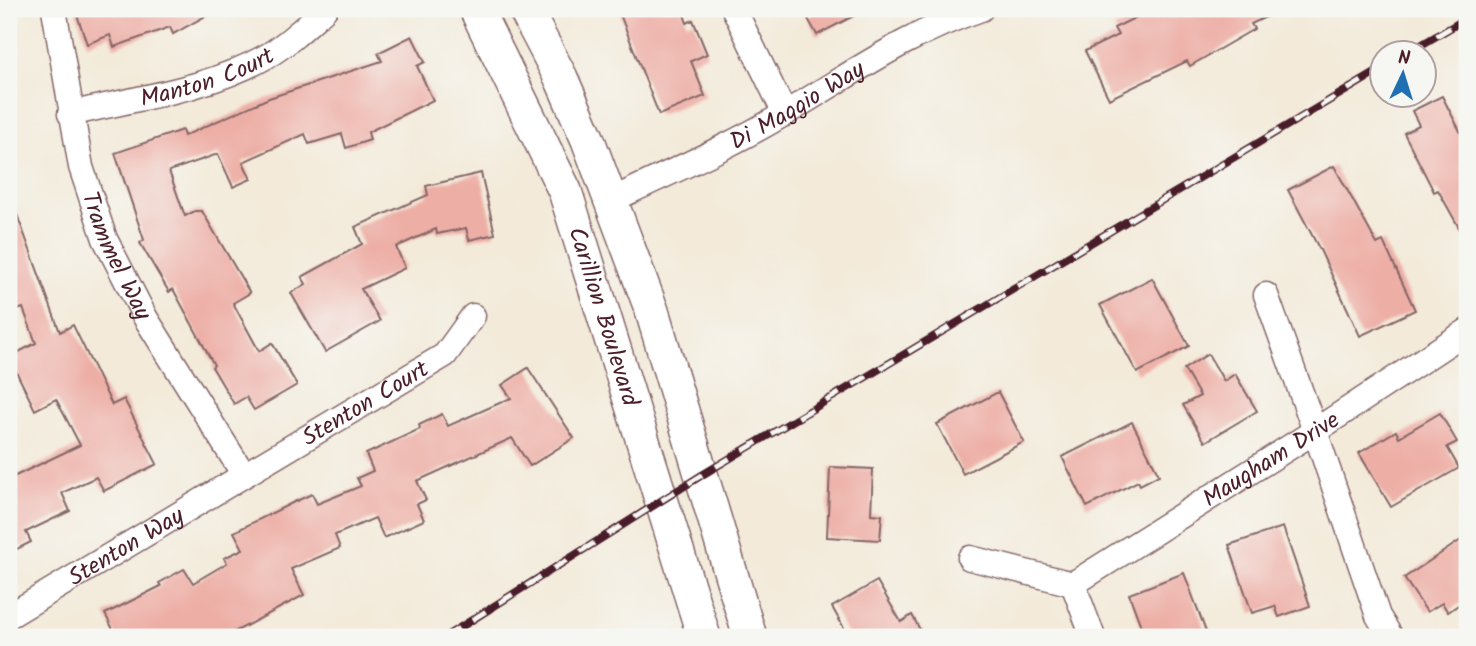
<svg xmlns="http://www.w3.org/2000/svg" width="1476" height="646" font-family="Kalam,sans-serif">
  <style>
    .building { fill: #edaea5 }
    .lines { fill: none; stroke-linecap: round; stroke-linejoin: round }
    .street-casing { stroke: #856668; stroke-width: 27 }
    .secondary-casing { stroke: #856668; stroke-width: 36 }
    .street { stroke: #fff; stroke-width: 24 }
    .secondary { stroke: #fff; stroke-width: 33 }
    .rail-casing { stroke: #4a1f2b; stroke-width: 8 }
    .rail { stroke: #f6f6f2; stroke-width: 5; stroke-dasharray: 16; stroke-linecap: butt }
    .labels { text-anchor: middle; stroke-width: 5; stroke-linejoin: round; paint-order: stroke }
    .street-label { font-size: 24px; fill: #4a1f2b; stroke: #f6f6f2 }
  </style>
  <rect width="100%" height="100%" fill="#f6f6f2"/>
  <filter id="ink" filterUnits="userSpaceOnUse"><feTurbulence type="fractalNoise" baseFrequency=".0143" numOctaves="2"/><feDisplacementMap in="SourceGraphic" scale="14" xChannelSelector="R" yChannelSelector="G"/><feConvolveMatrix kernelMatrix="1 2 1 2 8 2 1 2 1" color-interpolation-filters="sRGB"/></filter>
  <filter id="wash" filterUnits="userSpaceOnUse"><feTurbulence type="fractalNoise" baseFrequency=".00686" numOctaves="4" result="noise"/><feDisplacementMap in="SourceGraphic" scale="28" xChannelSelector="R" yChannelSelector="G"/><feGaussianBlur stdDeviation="1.57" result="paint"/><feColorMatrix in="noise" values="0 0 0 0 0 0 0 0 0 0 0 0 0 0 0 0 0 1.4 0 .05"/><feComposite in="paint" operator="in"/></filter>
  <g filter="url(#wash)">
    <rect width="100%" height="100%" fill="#f3ead9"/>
    <g id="blocks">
      <!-- building -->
      <g class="building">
        <polygon points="75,9 218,9 173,34 170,27 114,47 110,35 87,44"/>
        <polygon points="618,9 682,9 687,23 693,20 707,54 691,61 705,96 659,115"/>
        <polygon points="822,9 867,9 817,35 807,17"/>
        <polygon points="1153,9 1283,9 1251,24 1254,29 1190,66 1187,61 1109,99 1085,51 1118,35 1114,28"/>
        <polygon points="412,36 425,62 417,66 433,100 368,132 370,140 346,148 342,134 309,144 305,134 243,162 251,179 233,187 218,154 169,171 185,216 195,211 202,211 250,293 233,303 259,351 272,343 297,385 254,410 246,397 234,404 212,367 214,365 173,289 169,292 140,243 144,240 115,153 182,130 184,136 269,98 382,61 378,53"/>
        <polygon points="1442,96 1461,133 1467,129 1467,242 1438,190 1434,192 1404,133 1419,125 1412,111"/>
        <polygon points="1334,166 1377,244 1383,241 1415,310 1360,336 1321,252 1288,190"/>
        <polygon points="481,173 495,234 469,240 466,228 437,234 436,229 396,247 405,268 361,289 380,321 325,352 291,293 306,284 302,277 362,244 355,227 428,195 426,186"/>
        <polygon points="9,198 11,198 60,332 73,325 112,405 124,399 157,464 104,491 96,477 62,493 70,511 26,532 31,542 9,553 9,479 80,445 56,399 35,410 9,357 36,343 23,308 9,313"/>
        <polygon points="1152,278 1189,346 1137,373 1100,305"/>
        <polygon points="1208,354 1224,381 1235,374 1257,411 1205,442 1183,405 1200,396 1184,369"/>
        <polygon points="528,368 574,438 530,466 512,438 417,481 426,500 417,504 424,520 384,538 375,518 335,535 340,548 291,569 304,595 225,637 117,637 105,614 161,586 159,583 184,569 193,583 227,563 224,558 243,549 234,532 294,502 312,494 317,504 361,486 357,478 373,471 366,454 420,429 419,425 442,414 448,426 511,398 502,385"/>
        <polygon points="998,392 1024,442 963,474 937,424"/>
        <polygon points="1440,413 1457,442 1447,447 1459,468 1391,507 1359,453 1396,431 1399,437"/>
        <polygon points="1132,422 1159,475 1140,485 1138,481 1087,507 1062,457"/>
        <polygon points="830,467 873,469 871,514 882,515 880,540 827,537"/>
        <polygon points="1283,527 1310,606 1279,617 1275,606 1252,613 1229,545"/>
        <polygon points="1467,536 1467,599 1448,612 1442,603 1427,612 1404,578"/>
        <polygon points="1184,573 1208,637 1145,637 1129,594"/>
        <polygon points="877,581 901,622 912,615 924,637 849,637 832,607"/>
      </g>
    </g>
  </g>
  <g filter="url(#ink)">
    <use href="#blocks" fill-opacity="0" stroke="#856668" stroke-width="2"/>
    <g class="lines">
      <!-- street casing -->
      <g class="street-casing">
        <g id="street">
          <path id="s1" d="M54,9L81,167L105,239L145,317L244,475"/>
          <polyline points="734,9 785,114"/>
          <path id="s2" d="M70,114C135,98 208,90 267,56C288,44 307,25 325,9"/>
          <path id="s3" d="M612,200C670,172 729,147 784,114C850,75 908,33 981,9"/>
          <polyline points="1266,295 1315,431 1378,616 1391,637"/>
          <polyline points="970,558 1073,584"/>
          <path id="s4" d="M1073,584L1315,431L1467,331"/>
          <polyline points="1073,584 1093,637"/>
          <path id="s5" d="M9,616L445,355L473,316"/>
        </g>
      </g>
      <!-- secondary casing -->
      <g class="secondary-casing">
        <g id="secondary">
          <path id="s6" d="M476,9L565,191L704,637"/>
          <polyline points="525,9 561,78 588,140 652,311 750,637"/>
        </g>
      </g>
      <!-- street -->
      <use href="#street" class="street"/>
      <!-- secondary -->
      <use href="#secondary" class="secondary"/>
      <!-- rail casing -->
      <g class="rail-casing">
        <g id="rail">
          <polyline points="1409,52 1467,18"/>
          <polyline points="445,637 702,475 1382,69"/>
        </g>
      </g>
      <!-- rail -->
      <use href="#rail" class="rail"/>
    </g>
  </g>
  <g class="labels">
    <!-- street labels -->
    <g class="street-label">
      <text dy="8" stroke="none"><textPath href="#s2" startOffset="142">Manton Court</textPath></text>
      <text dy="8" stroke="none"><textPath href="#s3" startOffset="208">Di Maggio Way</textPath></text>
      <text dy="8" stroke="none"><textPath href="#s1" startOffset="256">Trammel Way</textPath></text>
      <text dy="8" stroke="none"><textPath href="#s6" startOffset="334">Carillion Boulevard</textPath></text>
      <text dy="8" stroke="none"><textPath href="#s5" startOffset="415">Stenton Court</textPath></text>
      <text dy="8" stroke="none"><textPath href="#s4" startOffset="234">Maugham Drive</textPath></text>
      <text dy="8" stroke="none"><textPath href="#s5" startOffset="136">Stenton Way</textPath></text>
    </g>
  </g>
  <!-- margin -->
  <rect width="1476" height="646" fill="none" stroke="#f6f6f2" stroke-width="35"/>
  <!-- north arrow -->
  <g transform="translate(1403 74) rotate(4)"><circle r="33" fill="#f6f6f2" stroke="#b1a0a2" stroke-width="2"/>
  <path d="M0-5L12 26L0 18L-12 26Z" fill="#1f6fb2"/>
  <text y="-10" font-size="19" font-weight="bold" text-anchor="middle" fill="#4a1f2b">N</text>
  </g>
</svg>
